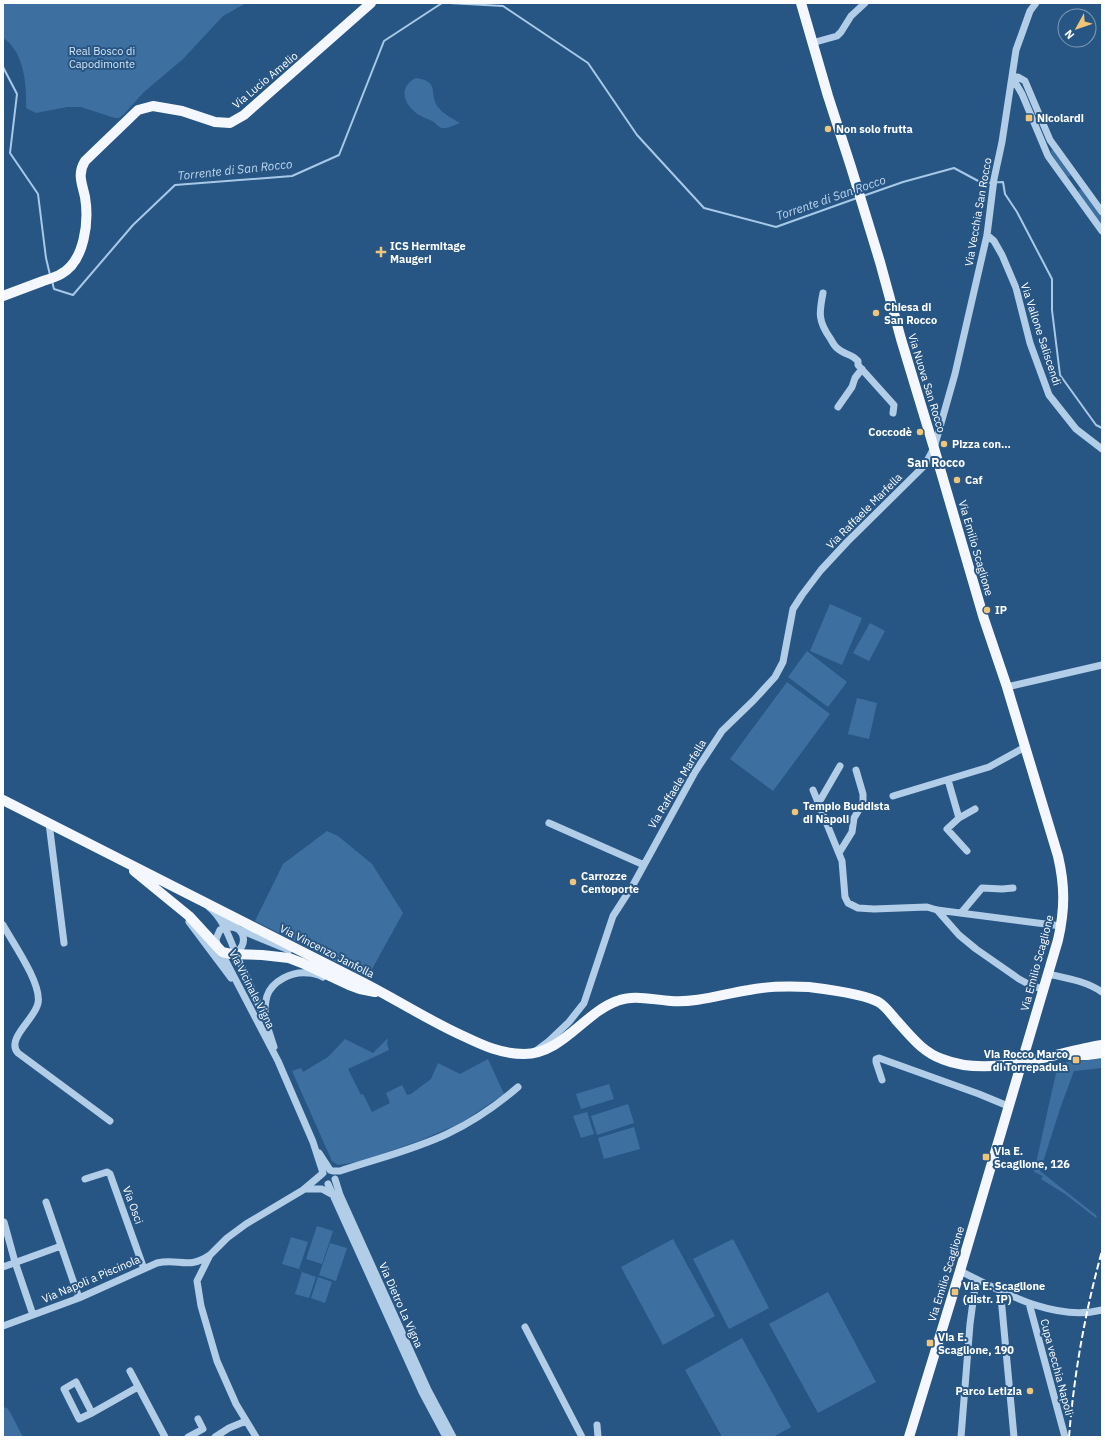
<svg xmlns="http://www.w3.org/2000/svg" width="1105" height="1440" viewBox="0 0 1105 1440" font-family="'IBM Plex Sans',sans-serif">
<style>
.green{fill:#3d70a0}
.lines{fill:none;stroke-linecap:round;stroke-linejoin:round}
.stream{stroke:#a7c9e7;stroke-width:2}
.minor{stroke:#b2cde7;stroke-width:7}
.major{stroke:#f4f8fe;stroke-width:10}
.rail{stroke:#fff;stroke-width:2;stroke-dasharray:7 3;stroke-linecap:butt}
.poi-dot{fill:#efc579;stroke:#285684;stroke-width:1.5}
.labels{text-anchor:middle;stroke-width:4;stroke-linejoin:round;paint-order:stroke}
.park-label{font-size:11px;fill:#d6e6f6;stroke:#285684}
.street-label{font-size:11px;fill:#fff;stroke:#285684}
.poi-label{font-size:11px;font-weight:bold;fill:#fff;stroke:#285684;text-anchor:start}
.water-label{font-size:12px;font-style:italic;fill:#bed7ef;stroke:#285684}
.neighbourhood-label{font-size:12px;font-weight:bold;fill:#fff;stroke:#285684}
</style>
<rect width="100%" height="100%" fill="#285684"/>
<!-- green -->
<path class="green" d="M3 3H246L223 16 183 59 144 92 123 115 119 118H115L81 107H67L36 113 26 108C27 85 24 51 3 38Z
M416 78C441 82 428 93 438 107 443 114 453 119 460 123 454 125 448 129 442 128 438 127 436 123 432 121 429 119 424 118 421 116 405 107 396 88 416 78Z
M1051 150H1054L1071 174 1070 177 1067 176 1051 154Z
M1082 189 1102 218V226L1078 192 1079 190Z
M830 604 862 618 842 665 810 651Z
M870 623 885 631 869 661 853 653Z
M807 651 847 682 828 707 788 677Z
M787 682 830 714 773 791 730 759Z
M857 698 877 703 869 739 848 734Z
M327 831 338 836 372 864 403 913 367 978 255 921 283 864Z
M388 1038 387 1044 389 1050 348 1069 361 1095 363 1094 372 1112 390 1103 386 1093 402 1085 407 1095 411 1094 431 1079 438 1063 460 1074 488 1059 504 1094 461 1123 421 1140 363 1161 338 1165 332 1161 292 1071 301 1068 303 1072 328 1057 345 1039 373 1053Z
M1102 1058V1068L1074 1071 1061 1106 1040 1171 1097 1216 1096 1218 1065 1194 1041 1179 1043 1176 1034 1172 1058 1064C1073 1060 1087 1061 1102 1058Z
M609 1084 614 1099 581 1109 576 1094Z
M628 1104 634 1123 597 1135 591 1116Z
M587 1112 594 1134 581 1138 573 1116Z
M634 1127 640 1149 604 1159 598 1138Z
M317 1226 333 1231 322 1264 306 1259Z
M291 1237 308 1242 299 1269 282 1264Z
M673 1239 715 1316 663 1345 621 1267Z
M733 1239 769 1308 729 1329 693 1259Z
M330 1243 347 1248 336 1281 319 1275Z
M302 1272 316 1277 309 1298 295 1294Z
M318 1277 332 1282 325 1303 311 1298Z
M828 1292 876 1382 818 1413 769 1324Z
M742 1338 791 1427 773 1437H722L685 1370Z
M3 1407 7 1408 10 1412 23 1437H3Z"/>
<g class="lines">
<!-- stream -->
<path class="stream" d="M449 3 503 6 588 63 637 135 704 208 776 227 857 198
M3 67 17 94 10 153 38 194 46 258 50 275
M863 196 903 182 954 168 982 183 1003 182 1005 194 1017 212 1052 279V310L1060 375 1096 425 1102 428
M52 281 54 289 73 295 133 225 175 185 292 176 339 155 384 41 442 3"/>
<!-- minor -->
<path class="minor" d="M812 43 837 36 841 32 851 16 865 3
M1012 77 1022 94 1048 156 1102 231
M1012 77H1018L1025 81 1050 140 1102 212
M987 235 994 241 1002 255 1016 288 1030 343 1049 395 1076 429 1102 449
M823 293C819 313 818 321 830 338 832 341 834 346 837 348 844 355 851 353 858 361V365L894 405 893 413
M838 407 852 387 855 378 862 369
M1007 687 1102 665
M948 780 959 818 947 829 967 851
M813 790 842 861 845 897 848 903 858 908 874 909 927 907 937 910 1061 926
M893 796 989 767 1025 747
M818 804 840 766
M959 818 975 809
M49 823 64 943
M549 823 644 865
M839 853 852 832 854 818 863 803V794L856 770
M209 907C225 920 231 943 239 961 252 989 265 1017 274 1047
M937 910 959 935 976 949 1019 979 1032 986 1043 989
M961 913 982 888 1002 889 1013 888
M219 914C234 925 255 935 236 954
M189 922 231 978
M3 925C13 943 42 984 38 1003 36 1018 5 1039 18 1053L110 1121
M289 950 233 927 224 928 220 930 216 939 217 944 278 1061 313 1142 323 1173
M1048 974C1066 978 1086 981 1102 992
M265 1015C265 1009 265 1003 267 996 272 981 292 971 308 973 313 973 319 975 323 977
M537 1050 549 1041 569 1022 584 1003 613 916 633 885 695 772 722 731 754 700 775 677 783 662 793 609 802 595 821 570 847 542 925 465 934 448 955 374 987 235 994 179 1002 142 1016 50 1030 11 1036 3
M882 1080 876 1062V1059L879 1058 979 1094 1008 1106
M319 1153 330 1170
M333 1171H340C376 1159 413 1150 447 1134 472 1122 497 1105 518 1087
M85 1179 107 1172 110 1174 144 1269
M335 1179 340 1195 428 1390 453 1437
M328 1184 422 1392 446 1437
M307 1189H322L333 1195
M46 1202 79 1298
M4 1222 15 1262 33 1315
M3 1267 61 1246
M960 1271C1003 1292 1053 1322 1102 1310
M1002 1291 1001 1297 1014 1437
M1029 1303 1065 1437
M3 1326 79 1298 157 1263C179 1258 188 1270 210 1255
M525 1327 582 1437
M130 1371 165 1437
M92 1413 79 1419 64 1389 76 1382 92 1413 138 1387
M597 1425 598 1437
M188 1437 203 1429 198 1419
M215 1437 229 1428 246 1421
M256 1437 236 1404 217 1361 201 1306 197 1281 210 1255 227 1238 246 1224 303 1190 322 1174
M961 1437 970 1324 976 1279"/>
<!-- major -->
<path class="major" d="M801 3 828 96 851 167 880 262 901 339 934 448 984 619 1007 687 1058 856C1065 886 1065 909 1058 940L960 1271 909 1437
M3 296C16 291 30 286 43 281 49 279 56 277 61 274 85 261 89 221 85 197 82 183 77 174 85 161L138 110 153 106 182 111 215 122 230 123 244 115 371 3
M3 800C122 860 241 920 360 981 394 998 426 1019 461 1035 482 1045 500 1054 524 1054 562 1054 584 1013 617 1001 634 994 653 1000 671 1001 697 1003 723 994 749 990 768 986 789 986 809 987 825 989 867 994 880 1003 886 1007 891 1014 896 1020 910 1035 922 1052 942 1059 992 1079 1052 1053 1102 1045
M134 871 189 916 222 952 231 954 262 955 289 958 302 963 349 985 360 989 375 992
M1070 1055H1087L1102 1053"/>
<!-- rail -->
<path class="rail" d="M1069 1437C1074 1374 1085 1312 1102 1251"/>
</g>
<!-- markers -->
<g class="poi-dot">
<rect x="1025" y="114" width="8" height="8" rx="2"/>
<circle cx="828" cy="129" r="4"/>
<path d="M379 246h4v4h4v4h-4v4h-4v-4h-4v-4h4z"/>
<circle cx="876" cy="313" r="4"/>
<circle cx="920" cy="432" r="4"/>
<circle cx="944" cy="444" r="4"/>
<circle cx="957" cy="480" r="4"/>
<circle cx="987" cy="610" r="4"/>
<circle cx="795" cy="812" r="4"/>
<circle cx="573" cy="882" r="4"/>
<rect x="1072" y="1056" width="8" height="8" rx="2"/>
<rect x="982" y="1153" width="8" height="8" rx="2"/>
<rect x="951" y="1288" width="8" height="8" rx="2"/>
<rect x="926" y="1339" width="8" height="8" rx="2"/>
<circle cx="1030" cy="1391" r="4"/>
</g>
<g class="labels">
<!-- park labels -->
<g class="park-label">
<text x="102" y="55">Real Bosco di<tspan x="102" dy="13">Capodimonte</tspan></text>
</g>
<!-- street labels -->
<g class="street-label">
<text transform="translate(265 80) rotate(-40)" y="4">Via Lucio Amelio</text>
<text transform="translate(978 212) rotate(-80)" y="4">Via Vecchia San Rocco</text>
<text transform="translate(1041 334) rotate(72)" y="4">Via Vallone Saliscendi</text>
<text transform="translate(927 383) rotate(73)" y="4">Via Nuova San Rocco</text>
<text transform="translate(864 511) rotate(-45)" y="4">Via Raffaele Marfella</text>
<text transform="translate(976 548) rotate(74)" y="4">Via Emilio Scaglione</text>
<text transform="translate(677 784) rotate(-59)" y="4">Via Raffaele Marfella</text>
<text transform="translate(327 951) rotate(27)" y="4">Via Vincenzo Janfolla</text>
<text transform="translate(1037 963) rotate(-75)" y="4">Via Emilio Scaglione</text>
<text transform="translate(252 989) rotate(63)" y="4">Via Vicinale Vigna</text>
<text transform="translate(133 1205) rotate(70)" y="4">Via Osci</text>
<text transform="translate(946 1274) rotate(-73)" y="4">Via Emilio Scaglione</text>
<text transform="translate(91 1279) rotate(-23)" y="4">Via Napoli a Piscinola</text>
<text transform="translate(401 1305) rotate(66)" y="4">Via Dietro La Vigna</text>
<text transform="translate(1057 1367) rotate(75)" y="4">Cupa vecchia Napoli</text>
</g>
<!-- poi labels -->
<g class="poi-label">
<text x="1037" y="122">Nicolardi</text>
<text x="836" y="133">Non solo frutta</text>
<text x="390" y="250">ICS Hermitage<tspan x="390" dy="13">Maugeri</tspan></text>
<text x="884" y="311">Chiesa di<tspan x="884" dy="13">San Rocco</tspan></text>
<text x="912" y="436" text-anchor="end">Coccodè</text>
<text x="952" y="448">Pizza con…</text>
<text x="965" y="484">Caf</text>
<text x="995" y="614">IP</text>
<text x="803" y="810">Tempio Buddista<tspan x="803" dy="13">di Napoli</tspan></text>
<text x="581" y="880">Carrozze<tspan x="581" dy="13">Centoporte</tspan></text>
<text x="1068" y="1058" text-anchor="end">Via Rocco Marco<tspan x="1068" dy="13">di Torrepadula</tspan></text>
<text x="994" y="1155">Via E.<tspan x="994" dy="13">Scaglione, 126</tspan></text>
<text x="963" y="1290">Via E. Scaglione<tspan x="963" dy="13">(distr. IP)</tspan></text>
<text x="938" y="1341">Via E.<tspan x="938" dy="13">Scaglione, 190</tspan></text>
<text x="1022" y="1395" text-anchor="end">Parco Letizia</text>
</g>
<!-- water labels -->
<g class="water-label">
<text transform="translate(235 170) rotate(-6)" y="4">Torrente di San Rocco</text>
<text transform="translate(831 198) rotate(-19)" y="4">Torrente di San Rocco</text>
</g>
<!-- neighbourhood labels -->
<g class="neighbourhood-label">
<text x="936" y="467">San Rocco</text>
</g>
</g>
<!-- border -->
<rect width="1105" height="1440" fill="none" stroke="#ffffff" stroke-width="8"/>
<!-- north arrow -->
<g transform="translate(1077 28) rotate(230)"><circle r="19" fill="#285684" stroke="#7e9ab5"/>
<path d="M0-3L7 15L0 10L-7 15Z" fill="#efc579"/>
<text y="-6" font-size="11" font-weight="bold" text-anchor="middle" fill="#ffffff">N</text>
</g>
</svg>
